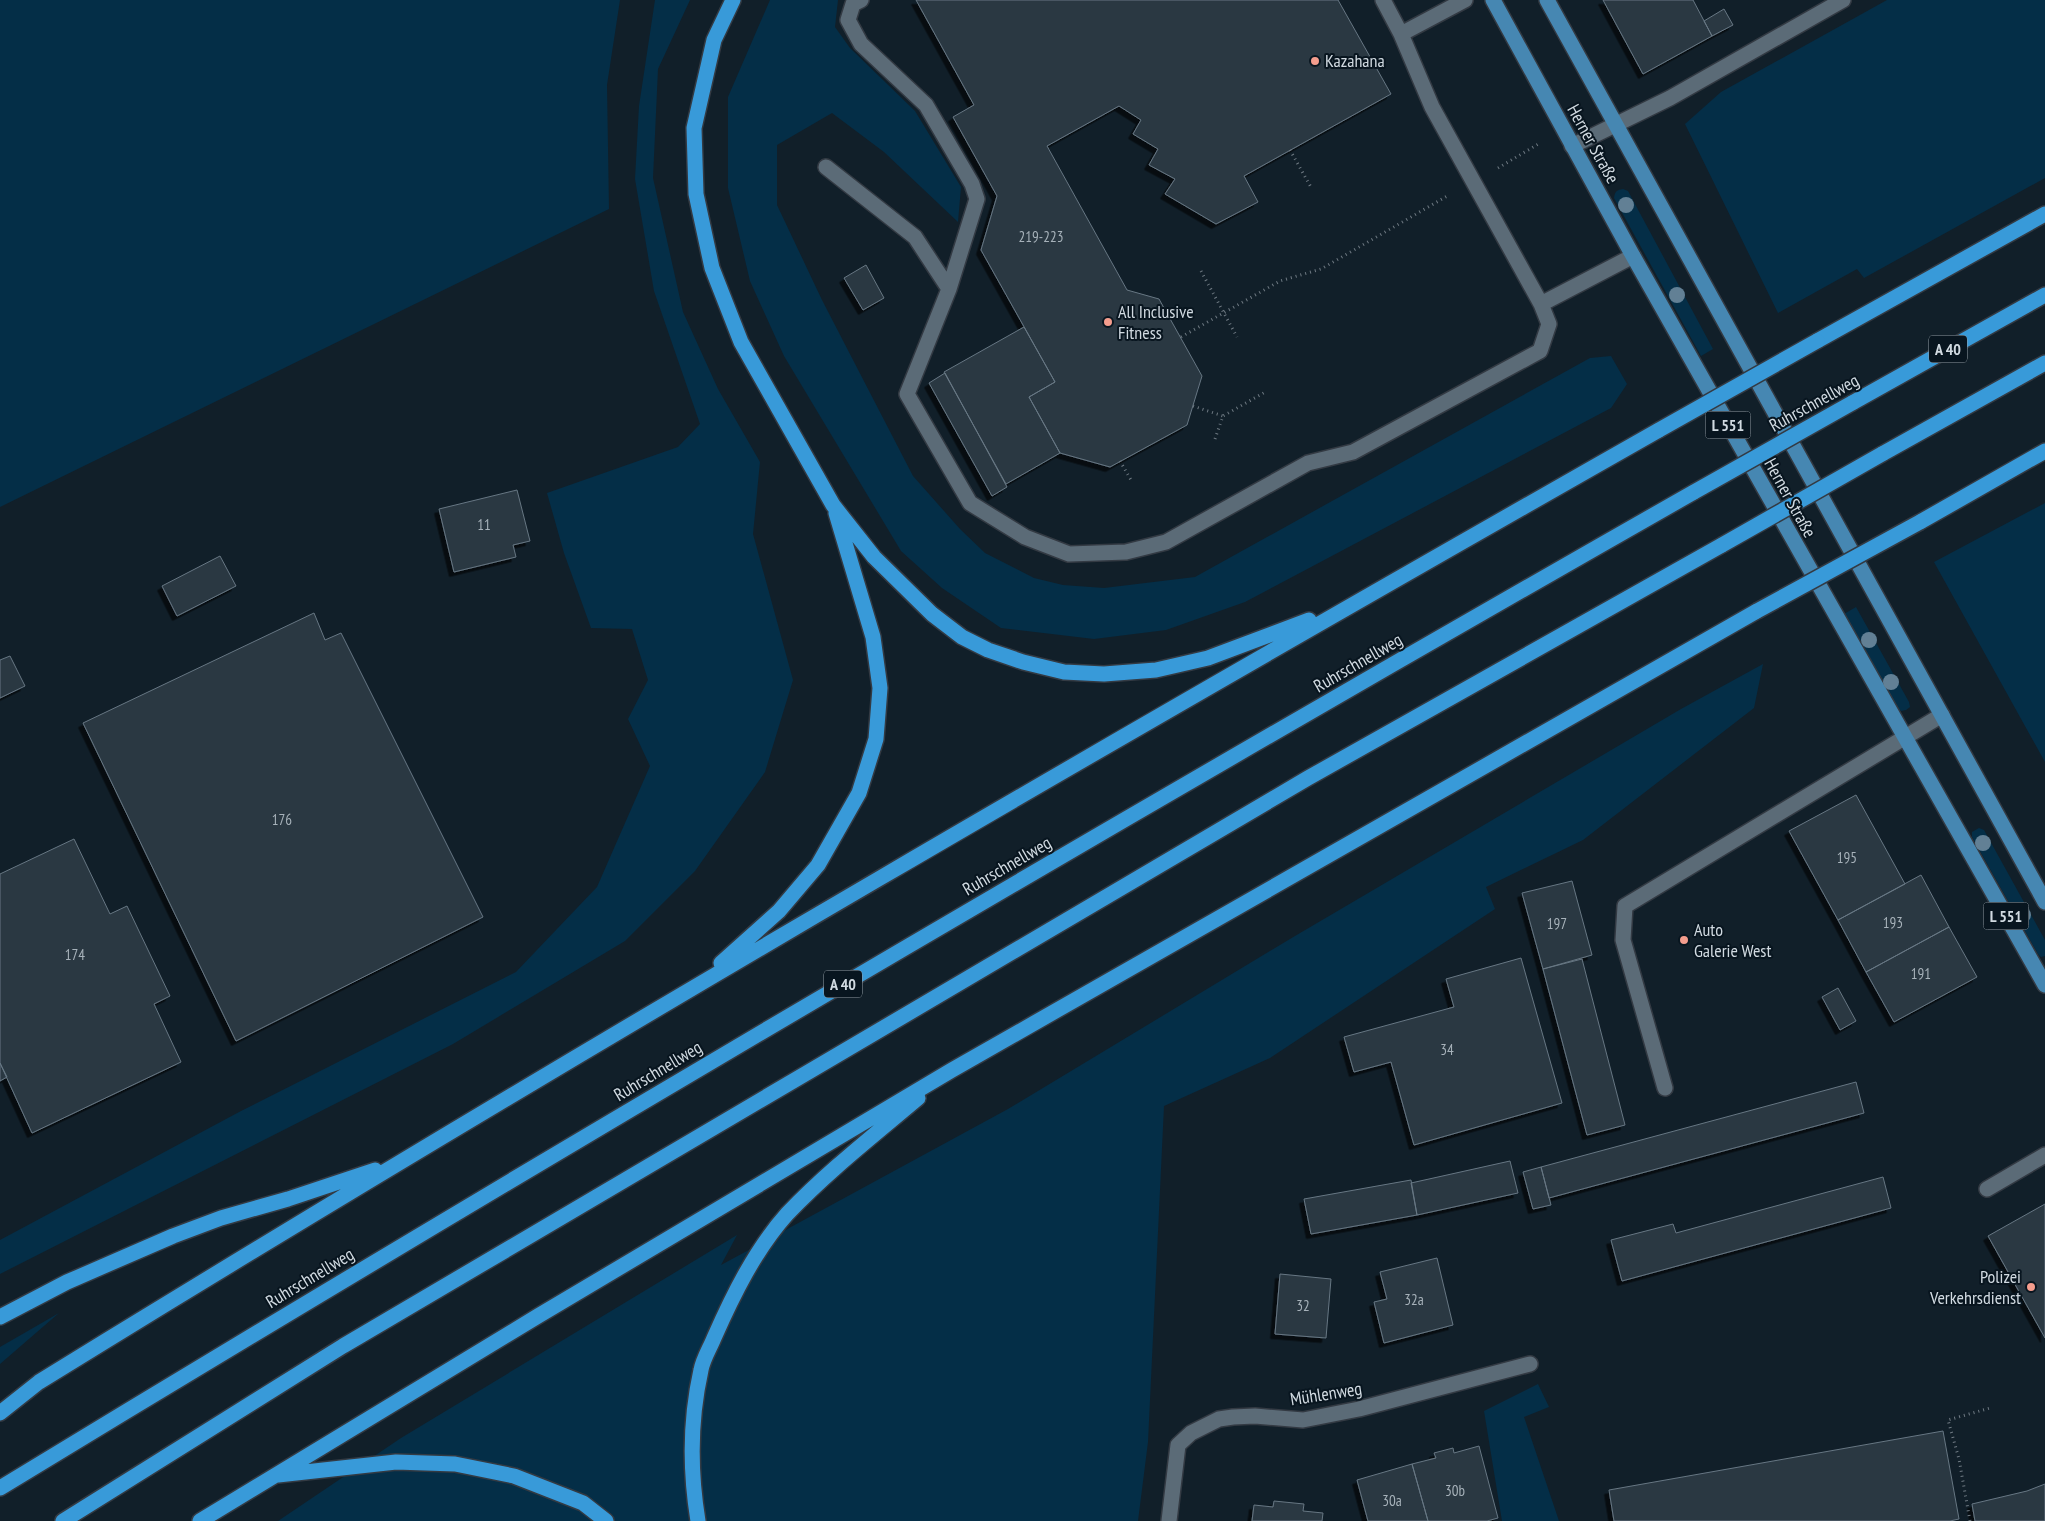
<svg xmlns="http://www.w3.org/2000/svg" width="2045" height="1521" viewBox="0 0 2045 1521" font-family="'PT Sans Narrow',sans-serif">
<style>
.green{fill:#042e47}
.building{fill:#2a3843;stroke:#677783;filter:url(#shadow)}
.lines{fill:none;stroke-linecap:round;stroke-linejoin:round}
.lane-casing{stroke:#333a43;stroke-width:18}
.street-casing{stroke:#333a43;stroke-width:18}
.primary-casing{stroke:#333a43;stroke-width:18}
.highway-casing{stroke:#333a43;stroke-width:18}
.path{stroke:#6f7a83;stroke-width:3;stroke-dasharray:1 4;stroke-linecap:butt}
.lane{stroke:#5b6b77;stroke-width:15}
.street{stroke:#5b6b77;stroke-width:15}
.primary{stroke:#4687b2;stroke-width:15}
.highway{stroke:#389ad9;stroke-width:15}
.highway-bridge-casing{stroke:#333a43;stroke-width:18;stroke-linecap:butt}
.highway-bridge{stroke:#389ad9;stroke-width:15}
.tree{fill:#628095}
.poi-dot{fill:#f49d8d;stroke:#08151f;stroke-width:2}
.labels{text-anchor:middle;stroke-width:4;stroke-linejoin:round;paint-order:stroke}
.number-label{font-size:15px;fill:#a7b2ba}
.shield{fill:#08151f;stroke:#959fa7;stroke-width:1}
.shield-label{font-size:16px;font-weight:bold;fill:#d1dae1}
.poi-label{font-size:18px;fill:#d1dae1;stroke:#08151f;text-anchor:start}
.street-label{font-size:18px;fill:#d1dae1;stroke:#08151f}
</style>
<defs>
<filter id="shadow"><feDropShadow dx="-4.5" dy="4.5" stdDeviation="0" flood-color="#0009"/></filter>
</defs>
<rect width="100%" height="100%" fill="#111f29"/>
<!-- green -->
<path class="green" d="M0 0H620L607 85 609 209 0 507Z
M655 0H690L658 69 653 178 683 312 718 389 760 462 753 534 793 680 765 772 695 871 625 941 453 1044 0 1274V1240L241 1111 516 972 597 887 650 766 628 719 648 680 632 629 591 628 564 553 547 493 678 447 700 424 654 291 635 179 639 106Z
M770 0H838L835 27 850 48 915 111 961 187 958 222 884 152 832 113 777 145V205L822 300 913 476 960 529 985 553 1034 578 1063 585 1104 588 1195 577 1590 358 1611 356 1627 384 1611 408 1245 602 1166 630 1094 639 1001 628 942 588 901 551 784 356 750 281 728 188V97Z
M1887 0H2045V178L1864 278 1857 269 1778 313 1685 124 1721 92Z
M1623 189 1628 191 1713 349 1701 356 1614 198C1615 191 1617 190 1623 189Z
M2045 503V762L1934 562Z
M1856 607 1909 702 1910 707 1906 710 1901 711 1897 707 1844 614Z
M1763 664 1754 708 1583 840 1486 887 1495 909 1270 1058 1164 1106 1148 1442 1138 1521H278L401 1438 737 1235 721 1265 1008 1109 1295 936 1681 709Z
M1979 828 1984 830 2045 940V956L2041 957 2038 954 1972 837V832Z
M59 1313 0 1364V1347Z
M1538 1384 1549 1407 1524 1417 1559 1521H1502L1484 1411Z"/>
<!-- building -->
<path class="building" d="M916 0H1338L1391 94 1244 176 1258 202 1216 224 1165 194 1175 179 1149 165 1158 149 1133 134 1141 120 1119 106 1047 146 1127 290 1159 299 1202 376 1187 425 1110 467 1060 453 1029 397 1055 382 981 250 997 196 953 117 974 105Z
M1603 0H1693L1712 36 1643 74Z
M1724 9 1733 25 1712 36 1704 21Z
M866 265 884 298 863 310 844 278Z
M1024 327 1055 382 1029 397 1060 453 1006 484 944 372Z
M945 373 1007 487 992 496 929 383Z
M517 490 530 541 513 545 516 557 454 572 439 509Z
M220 556 236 586 177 616 162 586Z
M314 613 325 640 341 633 483 917 236 1041 83 723Z
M10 656 25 686 0 698V660Z
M1856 795 1905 884 1838 920 1789 831Z
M74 839 110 914 127 906 170 996 154 1004 181 1062 32 1133 0 1063V874Z
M1921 875 1949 927 1866 972 1838 920Z
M1572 881 1592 955 1543 969 1522 893Z
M1949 927 1977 977 1894 1022 1866 972Z
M1521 958 1562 1103 1414 1145 1391 1062 1354 1072 1344 1037 1454 1007 1446 979Z
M1582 959 1625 1125 1587 1135 1543 969Z
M1838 988 1856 1021 1840 1030 1822 997Z
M0 1063 7 1077 0 1081Z
M1856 1082 1864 1113 1549 1198 1541 1167Z
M1510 1161 1518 1193 1417 1215 1411 1183Z
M1541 1167 1551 1205 1533 1209 1523 1172Z
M1883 1177 1891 1208 1622 1281 1611 1240 1673 1224 1676 1233Z
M1411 1180 1417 1215 1311 1234 1304 1199Z
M2045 1204V1338L1988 1236Z
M1437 1258 1453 1325 1384 1343 1374 1302 1387 1299 1380 1272Z
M1280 1274 1331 1279 1326 1338 1275 1334Z
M1943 1431 1959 1519 1950 1521H1614L1609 1490Z
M1479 1446 1498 1518 1487 1521H1428L1412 1464 1436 1458 1434 1453 1453 1448 1454 1453Z
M1412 1464 1428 1521H1368L1357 1480Z
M2045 1484V1521H1975L1972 1504 2027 1491Z
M1274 1501 1304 1504 1303 1511 1323 1513 1322 1521H1252L1254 1505 1273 1507Z"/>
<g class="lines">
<defs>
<path id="lane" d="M861 0 853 4 848 20 861 44 926 105 972 184 977 199 949 289
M1383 0 1401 34 1432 107 1541 304
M1401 34 1465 0
M1572 146 1670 98 1843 0
M826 167 915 237 949 289 907 394 970 503 1025 537 1069 554 1126 552 1166 542 1308 463 1353 452 1540 351 1549 324 1541 304 1633 256
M1665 1088 1623 940 1625 906 1942 715
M1987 1189 2045 1155"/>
<path id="street" d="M1169 1521 1178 1445 1191 1433 1219 1419 1233 1417 1255 1416 1303 1420 1359 1409 1530 1364"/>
<path id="primary" d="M1493 0 1633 256 2045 985
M1547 0 2045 902"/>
<path id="highway" d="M733 0 714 40 694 128 696 194 712 268 741 342 833 505 874 557 932 614 962 637 988 650 1023 662 1064 672 1104 674 1156 670 1208 658 1309 620
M1817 341 2045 214
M1852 403 2045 295
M1882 454 2045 363
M1920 522 2045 451
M721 963 779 911 818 865 859 793 876 739 880 688 873 637 836 513
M0 1317 67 1282 173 1236 221 1218 288 1199 375 1170
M0 1413 39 1382 104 1342C616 1028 1136 727 1659 430
M278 1475 396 1462 455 1464 514 1476 583 1503 606 1521
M0 1488C560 1148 1125 816 1694 492
M63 1521 343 1346 805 1074 1308 778 1722 545
M200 1521 538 1316 952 1070 1757 611
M698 1521C690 1472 690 1419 701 1370 703 1359 710 1348 714 1338 733 1295 755 1250 787 1214 827 1172 873 1136 918 1098"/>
</defs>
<!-- lane casing -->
<use href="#lane" class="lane-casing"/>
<!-- street casing -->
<use href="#street" class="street-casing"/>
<!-- primary casing -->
<use href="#primary" class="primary-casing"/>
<!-- highway casing -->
<use href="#highway" class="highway-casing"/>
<!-- path -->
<path class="path" d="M1290 150 1312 189
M1498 168 1540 143
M1201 271 1237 337
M1181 337 1280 281 1321 269 1449 195
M1193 406 1223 416
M1215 439 1223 416 1267 391
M1120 461 1131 480
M1970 1521 1959 1459 1948 1420 1990 1408"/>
<!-- lane -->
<use href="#lane" class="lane"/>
<!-- street -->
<use href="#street" class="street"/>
<!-- primary -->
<use href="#primary" class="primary"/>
<!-- highway -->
<use href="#highway" class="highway"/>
<defs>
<path id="highway-bridge" d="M1659 430 1817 341
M1694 492 1852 403
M1722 545 1882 454
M1757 611 1920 522"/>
</defs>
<!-- highway-bridge casing -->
<use href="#highway-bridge" class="highway-bridge-casing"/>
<!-- highway-bridge -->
<use href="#highway-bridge" class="highway-bridge"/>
</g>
<!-- trees -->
<g class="tree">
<circle cx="1626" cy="205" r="8"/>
<circle cx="1677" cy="295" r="8"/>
<circle cx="1869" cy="640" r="8"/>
<circle cx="1891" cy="682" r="8"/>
<circle cx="1983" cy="843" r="8"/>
<circle cx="2023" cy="915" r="8"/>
</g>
<!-- markers -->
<g class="poi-dot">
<circle cx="1315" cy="61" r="5"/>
<circle cx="1108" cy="322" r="5"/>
<circle cx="1684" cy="940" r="5"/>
<circle cx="2031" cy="1287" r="5"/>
</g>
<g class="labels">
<!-- number labels -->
<g class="number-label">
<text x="1041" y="242">219-223</text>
<text x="484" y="530">11</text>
<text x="282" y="825">176</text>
<text x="1847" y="863">195</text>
<text x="1893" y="928">193</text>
<text x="1557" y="929">197</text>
<text x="75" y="960">174</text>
<text x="1921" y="979">191</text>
<text x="1447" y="1055">34</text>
<text x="1414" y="1305">32a</text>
<text x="1303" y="1311">32</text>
<text x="1455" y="1496">30b</text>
<text x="1392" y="1506">30a</text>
</g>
<!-- shield labels -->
<g class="shield">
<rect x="1929" y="335.5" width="38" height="27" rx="4"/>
<rect x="1705.5" y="411.5" width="45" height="27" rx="4"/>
<rect x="1983.5" y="902.5" width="45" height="27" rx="4"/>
<rect x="824" y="970.5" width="38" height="27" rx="4"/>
</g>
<g class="shield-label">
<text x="1948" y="355">A 40</text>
<text x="1728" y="431">L 551</text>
<text x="2006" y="922">L 551</text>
<text x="843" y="990">A 40</text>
</g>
<!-- poi labels -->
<g class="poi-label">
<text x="1325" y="67">Kazahana</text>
<text x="1118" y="318">All Inclusive<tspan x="1118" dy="21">Fitness</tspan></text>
<text x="1694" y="936">Auto<tspan x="1694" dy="21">Galerie West</tspan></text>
<text x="2021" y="1283" text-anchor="end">Polizei<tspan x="2021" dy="21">Verkehrsdienst</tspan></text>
</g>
<!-- street labels -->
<g class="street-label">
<text transform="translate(1593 144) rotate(61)" y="6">Herner Straße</text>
<text transform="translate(1814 403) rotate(-29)" y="6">Ruhrschnellweg</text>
<text transform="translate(1790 498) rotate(61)" y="6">Herner Straße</text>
<text transform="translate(1358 663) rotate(-30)" y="6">Ruhrschnellweg</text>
<text transform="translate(1007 866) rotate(-30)" y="6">Ruhrschnellweg</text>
<text transform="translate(658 1071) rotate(-31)" y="6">Ruhrschnellweg</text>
<text transform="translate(310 1278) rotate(-31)" y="6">Ruhrschnellweg</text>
<text transform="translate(1326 1394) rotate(-9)" y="6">Mühlenweg</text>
</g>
</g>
</svg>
